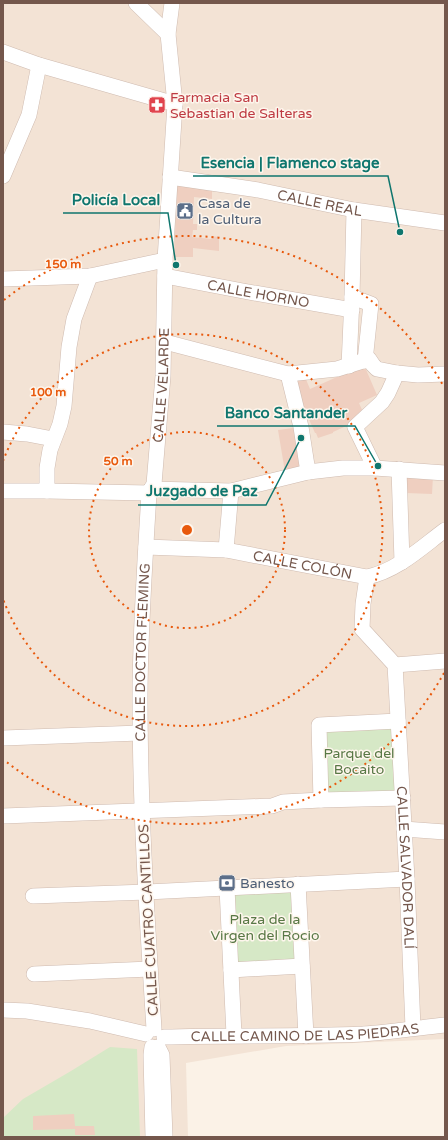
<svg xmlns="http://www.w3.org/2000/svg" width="448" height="1140" viewBox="0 0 448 1140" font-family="'Varela Round',sans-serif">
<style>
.residential{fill:#f3e3d5}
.green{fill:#d6e8c6}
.building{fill:#efcfc0}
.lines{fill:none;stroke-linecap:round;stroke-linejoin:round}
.street-casing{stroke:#cfbbb0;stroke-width:16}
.street{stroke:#fff;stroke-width:15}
.ring{fill:none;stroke:#e8590c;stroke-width:2;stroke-dasharray:2 4}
.labels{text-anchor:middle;stroke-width:3;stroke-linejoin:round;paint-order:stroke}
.health-label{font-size:14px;fill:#be3a42;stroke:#fef6ed;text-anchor:start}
.street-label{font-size:14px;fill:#74574c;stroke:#fef6ed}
.service-label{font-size:14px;fill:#4e5e75;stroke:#fef6ed;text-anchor:start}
.park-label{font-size:14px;fill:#587845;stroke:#fef6ed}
.centre{fill:#e8590c;stroke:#fef6ed;stroke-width:2}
.ring-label{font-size:12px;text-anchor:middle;font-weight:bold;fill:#e8590c;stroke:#fef6ed;stroke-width:3;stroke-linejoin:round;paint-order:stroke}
.leader{fill:none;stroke:#0f766e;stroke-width:1.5}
.callout-dot{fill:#0f766e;stroke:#fef6ed;stroke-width:1.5}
.callout-label{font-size:15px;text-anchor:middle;font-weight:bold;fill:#0f766e;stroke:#fef6ed;stroke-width:3;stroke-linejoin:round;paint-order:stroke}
</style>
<rect width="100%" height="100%" fill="#fbf2e7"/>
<!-- residential -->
<path class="residential" d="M3 3H445V1039L286 1046 186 1063 188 1137H3Z"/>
<!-- green -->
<path class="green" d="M398 721 403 798 321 800 319 725Z
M298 884 302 966 231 970 227 888Z
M110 1047 137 1049 140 1137H3V1118L23 1099 71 1071Z"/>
<!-- building -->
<path class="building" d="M177 184 212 189V199L194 197 193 224H197V230H193L192 237 211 239V236L219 237V251L193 248V257H174Z
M364 365 377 395 359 403 363 412 353 423 333 432V433L318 438 316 433H315L293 383 305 377 310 389Z
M301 427 308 472 286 478 278 430Z
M407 474 433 476 432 494 406 493Z
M74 1114 75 1126H94L95 1135H75V1129L33 1130V1116Z"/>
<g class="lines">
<defs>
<g id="street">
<path d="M136 3 168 34"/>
<path d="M3 52 39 65 175 104"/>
<path d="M3 176 29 115 39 65"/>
<path id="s1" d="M170 177 258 190 354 210 445 223"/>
<path id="s2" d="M165 276 243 291 352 310"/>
<path d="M3 279 90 276 165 260"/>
<path d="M352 297 354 210"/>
<path d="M165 342 288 374 337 369 369 359 373 365 377 369 397 373 418 375 445 374"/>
<path d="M349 366 352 297 371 304 365 361"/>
<path d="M288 374 301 427 308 472"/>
<path d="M3 432 27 434 53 439"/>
<path d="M375 468 355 427 382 402 388 393 397 373"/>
<path d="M399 469 402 562"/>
<path d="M151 489 231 491 308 472 343 468H375L445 473"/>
<path d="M3 491H47L149 493"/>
<path d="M47 491V468L50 450 60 424 64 406 69 347 74 319 90 276"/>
<path id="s3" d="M146 547 226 550 367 577C397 571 422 547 445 530"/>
<path d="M226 550 231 491"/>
<path id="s4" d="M367 577 363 604 362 629 395 665 407 879 413 1028"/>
<path d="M395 665 445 661"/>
<path d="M3 738 140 733"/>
<path d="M321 800 319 725 398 721"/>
<path d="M3 816 272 806 283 802 321 800 403 798"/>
<path d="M404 829 445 832"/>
<path d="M298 884 306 1036"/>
<path d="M227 888 234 1035"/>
<path d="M33 896 147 892 407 879"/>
<path d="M231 970 302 966"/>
<path d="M34 974 150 969"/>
<path d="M3 1010 27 1011 90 1021 146 1034"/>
<path id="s5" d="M154 1029C147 919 140 809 140 699 140 630 145 562 149 493L154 484 163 376 165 260 175 104 168 34 172 3"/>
<path id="s6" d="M164 1037C230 1035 297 1037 363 1034 390 1032 418 1028 445 1025"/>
<path d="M152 1047 151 1055 153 1137"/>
<path d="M158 1047 162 1055 165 1137"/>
</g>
</defs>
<!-- street casing -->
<use href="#street" class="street-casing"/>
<!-- street -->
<use href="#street" class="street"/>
</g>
<!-- distance rings -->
<g class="ring">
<circle cx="187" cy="530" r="98"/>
<path d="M3 461A196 196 0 1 1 3 599"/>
<path d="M444 673A294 294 0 0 1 4 760M4 300A294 294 0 0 1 444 387"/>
</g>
<!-- icons -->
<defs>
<symbol id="pharmacy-square" viewBox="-11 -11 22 22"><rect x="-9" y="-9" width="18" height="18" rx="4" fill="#e0444e" stroke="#fef6ed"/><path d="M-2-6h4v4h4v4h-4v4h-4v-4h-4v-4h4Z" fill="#fff"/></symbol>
<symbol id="civic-square" viewBox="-11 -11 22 22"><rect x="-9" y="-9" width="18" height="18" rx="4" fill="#5c6f8a" stroke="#fef6ed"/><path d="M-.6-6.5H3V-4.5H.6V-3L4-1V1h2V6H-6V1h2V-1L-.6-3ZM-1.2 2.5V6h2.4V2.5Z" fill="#fff"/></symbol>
<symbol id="bank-square" viewBox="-11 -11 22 22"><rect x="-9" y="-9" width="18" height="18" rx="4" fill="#5c6f8a" stroke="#fef6ed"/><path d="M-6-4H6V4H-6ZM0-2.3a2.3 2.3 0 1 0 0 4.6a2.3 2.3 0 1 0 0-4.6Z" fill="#fff"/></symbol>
</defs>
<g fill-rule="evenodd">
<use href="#pharmacy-square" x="147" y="95" width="20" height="20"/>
<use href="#civic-square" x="175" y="201" width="20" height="20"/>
<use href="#bank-square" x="217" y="873" width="20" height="20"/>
</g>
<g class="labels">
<!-- health labels -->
<g class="health-label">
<text x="170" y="102">Farmacia San<tspan x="170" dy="16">Sebastian de Salteras</tspan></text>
</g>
<!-- street labels -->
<g class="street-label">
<text dy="5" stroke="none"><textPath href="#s1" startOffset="152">CALLE REAL</textPath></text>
<text dy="5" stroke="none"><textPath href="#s2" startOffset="95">CALLE HORNO</textPath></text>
<text dy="5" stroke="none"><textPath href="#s5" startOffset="646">CALLE VELARDE</textPath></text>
<text dy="5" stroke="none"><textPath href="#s3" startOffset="158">CALLE COLÓN</textPath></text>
<text dy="5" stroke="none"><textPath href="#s5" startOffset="377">CALLE DOCTOR FLEMING</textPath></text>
<text dy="5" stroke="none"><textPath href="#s4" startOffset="304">CALLE SALVADOR DALÍ</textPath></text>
<text transform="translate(148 920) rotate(-93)" y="5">CALLE CUATRO CANTILLOS</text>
<text dy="5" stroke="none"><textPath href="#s6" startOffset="141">CALLE CAMINO DE LAS PIEDRAS</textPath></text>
</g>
<!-- service labels -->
<g class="service-label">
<text x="198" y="208">Casa de<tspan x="198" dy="16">la Cultura</tspan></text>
<text x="240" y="888">Banesto</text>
</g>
<!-- park labels -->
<g class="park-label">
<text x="359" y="758">Parque del<tspan x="359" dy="16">Bocaito</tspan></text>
<text x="265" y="924">Plaza de la<tspan x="265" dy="16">Virgen del Rocio</tspan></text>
</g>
</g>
<circle cx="187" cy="530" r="6" class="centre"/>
<g class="ring-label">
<text x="63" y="268">150 m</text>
<text x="48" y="396">100 m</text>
<text x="118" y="465">50 m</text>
</g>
<!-- callouts -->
<path class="leader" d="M400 232L388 176H193M176 265L168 213H63M378 466L355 426H217M301 438L266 505H138"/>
<g class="callout-dot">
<circle cx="400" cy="232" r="4"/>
<circle cx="176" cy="265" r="4"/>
<circle cx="378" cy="466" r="4"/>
<circle cx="301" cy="438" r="4"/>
</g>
<g class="callout-label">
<text x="290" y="168">Esencia | Flamenco stage</text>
<text x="116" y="205">Policía Local</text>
<text x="286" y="418">Banco Santander</text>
<text x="202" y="496">Juzgado de Paz</text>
</g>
<!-- border -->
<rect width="448" height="1140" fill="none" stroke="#74574c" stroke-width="8"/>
</svg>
